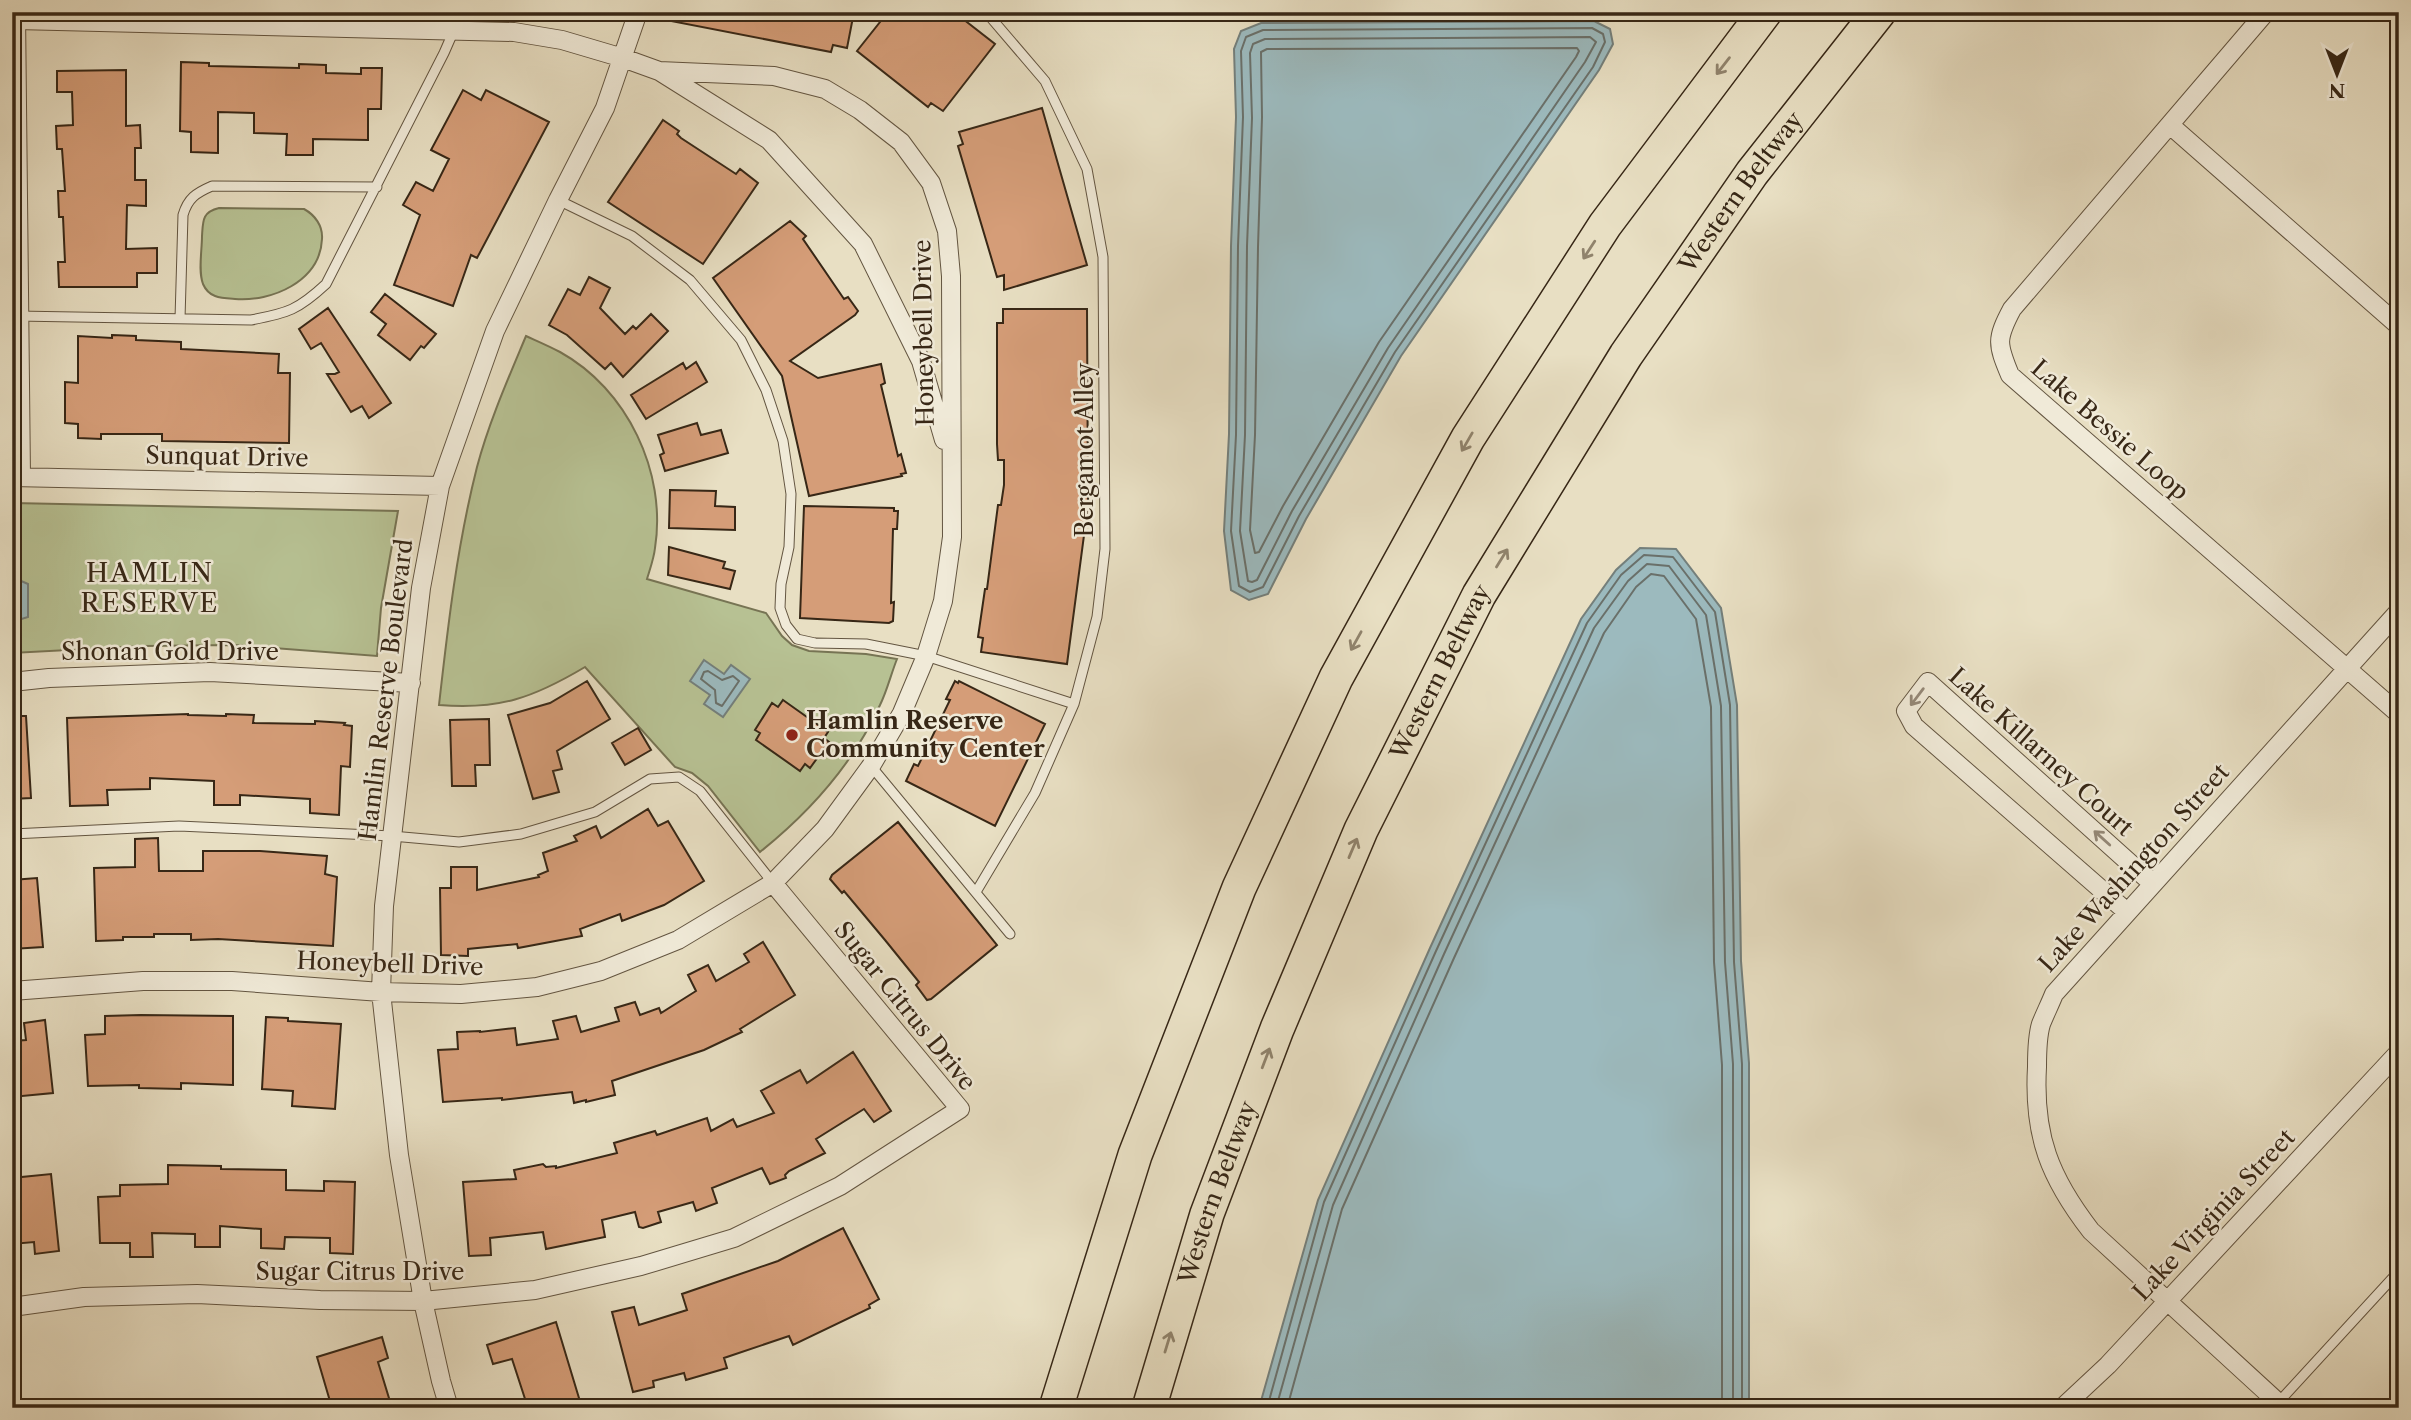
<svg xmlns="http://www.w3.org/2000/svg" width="2411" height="1420" viewBox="0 0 2411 1420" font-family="'Libre Caslon Text',serif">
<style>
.green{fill:#b7c193;stroke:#777454;stroke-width:2}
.water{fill:#9cbabe;stroke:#747f7b;stroke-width:2}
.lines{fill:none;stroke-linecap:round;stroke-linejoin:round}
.shore{stroke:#6a706a;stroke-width:2}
.building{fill:#d59d78;stroke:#372716;stroke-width:2}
.lane-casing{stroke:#635541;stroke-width:11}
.street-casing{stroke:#635541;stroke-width:20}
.highway-casing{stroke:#372716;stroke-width:36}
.lane{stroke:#f0ead8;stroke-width:9}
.street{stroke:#f0ead8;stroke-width:18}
.highway{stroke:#e8dfc3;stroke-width:33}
.oneway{stroke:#90836c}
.oneway2{stroke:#948877}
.poi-dot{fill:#8f2418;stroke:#f0ead8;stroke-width:2.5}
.labels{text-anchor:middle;stroke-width:5;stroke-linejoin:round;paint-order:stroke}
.street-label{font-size:24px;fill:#372716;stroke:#f0ead8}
.poi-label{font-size:24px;font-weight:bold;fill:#372716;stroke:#f0ead8;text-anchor:start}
.neighbourhood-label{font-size:26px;letter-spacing:2px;fill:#372716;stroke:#f0ead8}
</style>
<rect width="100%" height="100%" fill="#e8dfc3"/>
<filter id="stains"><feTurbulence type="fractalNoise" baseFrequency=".00286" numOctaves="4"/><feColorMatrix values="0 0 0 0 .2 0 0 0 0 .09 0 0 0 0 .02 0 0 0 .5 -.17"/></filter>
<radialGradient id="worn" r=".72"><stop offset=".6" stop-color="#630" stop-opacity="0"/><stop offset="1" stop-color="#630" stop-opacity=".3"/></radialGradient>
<!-- green -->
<path class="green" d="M219 208 304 209C315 215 323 226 322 239 320 282 271 302 235 299 221 298 209 298 203 284 198 271 202 251 202 236 203 221 202 212 219 208Z
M526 336C537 341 549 346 560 352 627 389 667 472 655 548 654 558 650 569 647 579L766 613 782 636 792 645 809 651 866 654 897 659C891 674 887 691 880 705 853 764 810 812 760 852L708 786 692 773 675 767 585 667C533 698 499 710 439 705 448 625 457 546 477 467 489 422 508 379 526 336Z
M12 503 398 511 381 608 377 656 234 645 144 646 12 653Z"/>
<!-- water -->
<path class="water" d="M1594 21 1610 29 1613 44 1599 70 1401 356 1306 519 1268 594 1249 600 1231 590 1224 531 1229 434 1231 246 1236 117 1234 49 1241 31 1261 23Z
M1640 548 1676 549 1721 608 1737 705 1741 961 1749 1063V1408H1259L1318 1200 1430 948 1581 619 1616 570Z
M12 577 28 584V617L12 622Z
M704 660 724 674 731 665 750 679 723 717 704 704 710 695 690 681Z"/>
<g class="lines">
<!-- shore -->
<path class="shore" d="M1592 28 1603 34 1605 42 1593 67 1395 352 1299 516 1263 587 1250 592 1239 586 1231 531 1236 435 1238 246 1243 117 1241 51 1246 37 1263 30Z
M1590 37 1596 42 1585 62 1388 348 1292 511 1257 580 1252 582 1248 581 1240 531 1245 435 1247 246 1252 118 1250 53 1253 44 1265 39Z
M1577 48 1579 51 1576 57 1379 342 1283 506 1259 552 1255 553 1250 530 1255 435 1258 247 1262 117 1261 52 1267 49Z
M708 671 722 680 733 676 739 681 722 706 716 703 715 690 701 679 704 672Z
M1267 1408 1324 1202 1436 951 1587 623 1621 575 1644 555 1673 557 1715 612 1730 705 1734 962 1742 1064V1408
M1276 1408 1333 1205 1444 954 1594 628 1628 581 1647 564 1669 566 1706 615 1721 706 1725 962 1733 1064V1408
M1287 1408 1342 1209 1454 958 1604 633 1636 587 1651 574 1664 576 1696 619 1711 707 1714 962 1722 1065V1408"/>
</g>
<!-- building -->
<path class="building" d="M672 12H854L847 48 833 45 831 52 671 21Z
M888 12H954L995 44 943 111 931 103 928 107 857 51Z
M181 62 209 63V66L299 68V64L326 65V73L361 74V68H382L381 109H368V140L313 139V155H286L287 134 254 133V113L218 112V153L191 152V132L180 131Z
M126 70V126L140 125 141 148H135V180H146V206L127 205 126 249 157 248V273H137V287H59L58 262H65L63 217H59L58 191H65L62 149H57L56 126 73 125 72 92H57V71Z
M463 90 481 100 486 90 549 122 477 258 471 255 453 306 394 285 420 215 403 205 416 182 433 191 449 159 431 150Z
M1042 108 1087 265 1004 290V275L997 277 958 146 963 144 959 132Z
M663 120 679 131 677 134 681 138 736 174 740 169 758 183 703 264 608 202Z
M790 221 806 236 803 239 844 299 848 297 858 311 855 315 790 361 818 378 881 364 885 383 881 385 898 456 901 454 906 473 901 474 902 476 809 496 782 376 713 278Z
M589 277 610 288 600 308 625 334 633 326 636 329 651 314 668 331 623 377 611 363 605 369 567 335 549 325 568 289 580 295Z
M385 294 436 334 424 348 421 346 410 360 378 335 386 324 371 312Z
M328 308 391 403 369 418 362 406 351 412 327 374H335L339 372 321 343 311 349 299 329Z
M1003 309H1087L1088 505 1067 664 981 652 983 638 978 637 985 589H987L998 505H1001L1004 485V460H998L997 444V323H1003Z
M112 335 136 336V340L181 342V349L279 354 278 373H290L289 443 162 441V434H101V439L78 438V424L65 423V382L78 383V336L112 338Z
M696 362 707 382 646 419 631 395 683 363 686 369Z
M697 423 701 435 721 430 728 453 665 471 660 455 664 453 658 435Z
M670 490 716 491 715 506 735 507V530L669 528Z
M804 506 894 508V511H898L897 529H893L891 603 894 602 893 621 889 623 800 618Z
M669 547 725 562 723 568 735 571 730 589 668 575Z
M587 681 610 719 557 751 562 769 553 771 559 792 533 799 508 715 550 703Z
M955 681 958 683 959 681 1045 724 995 826 906 781 914 764 918 766 950 700 946 699Z
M783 700 828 732 824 738 829 742 810 768 805 764 800 771 756 740 760 733 755 730 772 703 778 707Z
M188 714V715L226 716V714L254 715 253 723 315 724V721L345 723 344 725 352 726 350 767 341 766 339 815 310 813V799L240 795V805H214V781L150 778V789L107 790 108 805 70 806 67 718Z
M12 716H26L31 798 12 799Z
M489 719 490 765H475L476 786H452L450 720Z
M638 728 651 750 625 765 612 743Z
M648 809 658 826 668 821 704 881 664 905 622 921 620 914 580 929 582 936 518 948 517 944 468 949V956L441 955 440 888H451V867H477V890L539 877 538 875 548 871 543 853 577 841 574 836 596 826 601 838Z
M898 822 997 945 931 999 927 1000 916 985 919 982 885 940 844 891 842 893 830 879 832 875Z
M158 838 159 871H203V851H260L327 856 325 874 337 877 333 946 218 939 191 940V934H154V937H123V940L96 941 94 868 135 867V839Z
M37 878 43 947 12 949V880Z
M763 942 795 995 740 1029 742 1032 704 1050 612 1081 615 1095 586 1102V1100L574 1103 572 1092 502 1100V1098L443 1102 438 1050 458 1049 457 1032 480 1031V1032L515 1028 517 1045 558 1039 553 1021 576 1016 581 1032 619 1021 615 1008 635 1002 640 1015 659 1008 661 1013 696 991 688 975 708 965 716 981 749 962 744 954Z
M141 1015 233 1016V1085L181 1083V1089L139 1088V1085L88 1086 85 1035 105 1034V1016Z
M266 1017 288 1018V1021L341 1024 335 1109 292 1106 293 1091 262 1089Z
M45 1020 53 1093 12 1097V1041L26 1040 24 1023Z
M853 1052 891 1111 874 1122 864 1109 816 1139 825 1153 789 1171 785 1175 786 1178 770 1184 762 1168 712 1188 717 1203 696 1211 693 1202 658 1212 661 1222 643 1228 639 1227 635 1212 602 1220 605 1237 546 1249 543 1232 490 1238 491 1255 469 1256 463 1182 516 1179 514 1170 543 1164 546 1167 556 1166V1168L617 1153 614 1143 655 1131 657 1135 707 1118 711 1131 733 1119 737 1127 774 1113 761 1091 800 1070 807 1083Z
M168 1165 221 1166V1169L286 1170V1190L324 1191V1181L355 1182 353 1254 330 1253V1238L285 1237 284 1249 261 1248V1229L220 1226V1247H195V1234L152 1233 153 1257H130V1243H100L98 1197 120 1196V1185L168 1184Z
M51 1174 59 1251 35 1254 34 1242 12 1244V1178Z
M843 1228 879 1299 869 1305 870 1308 793 1345 789 1336 724 1358 727 1368 686 1380 684 1373 653 1381 654 1387 633 1392 612 1312 634 1307 639 1325 687 1310 682 1294 778 1261Z
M556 1322 582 1408H528L512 1359 493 1364 487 1345Z
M382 1337 388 1358 378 1362 392 1408H332L317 1357Z"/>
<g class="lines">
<defs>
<path id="lane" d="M558 200 632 236 690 280 741 340 766 390 783 441 791 494 789 547 781 584 780 608 786 625 797 639 815 643 866 644 926 656 1074 704
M16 316 251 320C288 313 298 310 326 284L444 53 462 12
M180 319 183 215C188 198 196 193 212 186L377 187
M871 766 1010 934
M12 834 179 826 392 836 459 842 521 834 595 812 650 779 679 777 700 791 773 883
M976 892 1035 793 1074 704 1097 617 1105 549 1103 257 1087 169 1045 81 986 12
M2277 1404 2399 1271"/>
<path id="street" d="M16 12 21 477
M2266 12 2012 309C1996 339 1997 344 2010 375L2399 714
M16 20 514 32 562 40 623 58 659 71 769 140 863 244 921 361 944 440
M2170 125 2399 326
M12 477 440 486
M12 682 49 678 210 672 411 683
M2127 912 1914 726 1906 711 1928 682 2153 884
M12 991 143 981H232L381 992 461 994 537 987 601 971 678 940 773 883 825 829 871 766 902 713 926 656 943 601 952 537 951 276 947 231 931 183 901 142 860 110 825 89 774 76 659 71
M12 1307 84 1297 197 1294 320 1300 423 1301 535 1290 641 1266 734 1238 840 1186 960 1109 773 883
M449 1408 441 1381 423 1301 399 1155 381 992 384 906 421 588 440 486 495 331 558 200 605 108 638 12
M2062 1408 2108 1365 2399 1052
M2284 1408 2091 1231C2050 1178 2033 1136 2037 1067 2037 1054 2037 1037 2041 1024 2045 1014 2050 1004 2054 994L2399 611"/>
<g id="highway">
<path d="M1056 1408 1135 1155 1239 888 1336 678 1468 438 1605 225 1765 12"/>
<path id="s1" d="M1149 1408 1207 1214 1277 1029 1361 830 1479 595 1626 355 1752 173 1879 12"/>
</g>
</defs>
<!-- lane casing -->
<use href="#lane" class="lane-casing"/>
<!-- street casing -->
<use href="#street" class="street-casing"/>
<!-- highway casing -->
<use href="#highway" class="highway-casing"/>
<!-- lane -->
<use href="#lane" class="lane"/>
<!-- street -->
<use href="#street" class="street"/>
<!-- highway -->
<use href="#highway" class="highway"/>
</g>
<!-- one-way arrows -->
<defs><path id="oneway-shaft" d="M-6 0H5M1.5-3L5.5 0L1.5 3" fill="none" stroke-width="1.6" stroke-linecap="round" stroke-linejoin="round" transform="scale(1.75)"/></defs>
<g class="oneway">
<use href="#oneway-shaft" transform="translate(1723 66) rotate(128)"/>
<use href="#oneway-shaft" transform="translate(1589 250) rotate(123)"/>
<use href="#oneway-shaft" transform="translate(1467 442) rotate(120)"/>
<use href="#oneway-shaft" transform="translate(1502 558) rotate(-58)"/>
<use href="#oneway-shaft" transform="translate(1356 641) rotate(119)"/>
<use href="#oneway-shaft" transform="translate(1353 848) rotate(-67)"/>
<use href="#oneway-shaft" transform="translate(1266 1058) rotate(-69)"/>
<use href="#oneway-shaft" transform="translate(1168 1342) rotate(-73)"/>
</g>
<g class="oneway2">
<use href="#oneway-shaft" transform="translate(1917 697) rotate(127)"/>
<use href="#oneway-shaft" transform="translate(2102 838) rotate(-138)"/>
</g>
<!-- markers -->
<circle class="poi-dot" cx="792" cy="735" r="7"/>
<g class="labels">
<!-- street labels -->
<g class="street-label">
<text dy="8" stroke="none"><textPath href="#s1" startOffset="1360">Western Beltway</textPath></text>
<text transform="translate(924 333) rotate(-91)" y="8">Honeybell Drive</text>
<text transform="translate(2110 430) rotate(41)" y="8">Lake Bessie Loop</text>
<text transform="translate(1085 450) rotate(-90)" y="8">Bergamot Alley</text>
<text transform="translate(227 457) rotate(1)" y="8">Sunquat Drive</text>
<text x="170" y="660">Shonan Gold Drive</text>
<text dy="8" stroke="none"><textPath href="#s1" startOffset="793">Western Beltway</textPath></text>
<text transform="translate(386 690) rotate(-83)" y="8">Hamlin Reserve Boulevard</text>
<text transform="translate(2041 752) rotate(42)" y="8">Lake Killarney Court</text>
<text transform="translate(2134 868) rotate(-48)" y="8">Lake Washington Street</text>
<text transform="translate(390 964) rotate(2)" y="8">Honeybell Drive</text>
<text transform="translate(905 1006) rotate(51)" y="8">Sugar Citrus Drive</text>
<text dy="8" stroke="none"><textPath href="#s1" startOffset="226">Western Beltway</textPath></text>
<text transform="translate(2214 1215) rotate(-47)" y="8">Lake Virginia Street</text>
<text x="360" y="1280">Sugar Citrus Drive</text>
</g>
<!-- poi labels -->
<g class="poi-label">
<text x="806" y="729">Hamlin Reserve<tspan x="806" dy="28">Community Center</tspan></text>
</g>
<!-- neighbourhood labels -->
<g class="neighbourhood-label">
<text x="150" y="582">HAMLIN<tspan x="150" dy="30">RESERVE</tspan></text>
</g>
</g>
<!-- margin -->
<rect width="2411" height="1420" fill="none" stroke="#e8dfc3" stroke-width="42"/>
<rect x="14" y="14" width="2383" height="1392" fill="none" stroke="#372716" stroke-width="3.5"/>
<rect x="21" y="21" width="2369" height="1378" fill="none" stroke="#372716" stroke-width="2"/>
<!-- north arrow -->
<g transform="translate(2337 74) rotate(180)" stroke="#f0ead8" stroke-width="5" paint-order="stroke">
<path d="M0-5L12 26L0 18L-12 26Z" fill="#372716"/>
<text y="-10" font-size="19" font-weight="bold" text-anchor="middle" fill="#372716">N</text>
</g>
<rect width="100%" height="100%" filter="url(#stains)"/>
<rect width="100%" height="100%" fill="url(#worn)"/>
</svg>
